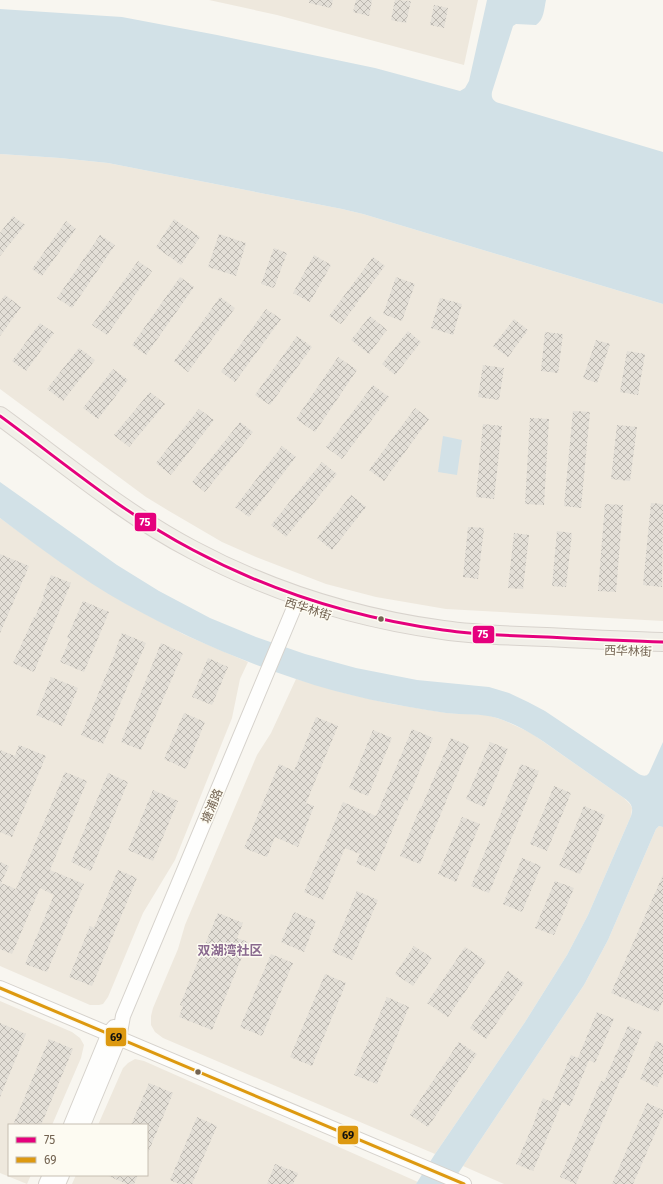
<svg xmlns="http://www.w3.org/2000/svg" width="663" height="1184" viewBox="0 0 663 1184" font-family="'Fira Sans','Noto Sans SC',sans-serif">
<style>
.residential{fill:#eee8dd}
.water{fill:#d2e1e7}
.building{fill:url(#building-cross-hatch)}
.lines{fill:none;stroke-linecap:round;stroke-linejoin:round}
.minor-casing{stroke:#d6d2cc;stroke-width:16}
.major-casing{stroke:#d8d3cd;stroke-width:20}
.minor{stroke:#fefefd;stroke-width:14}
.major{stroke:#f1efe8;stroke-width:18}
.bus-1-casing{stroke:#fdfbf2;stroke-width:6}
.bus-2-casing{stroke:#fdfbf2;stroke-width:6}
.bus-1{stroke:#e5007d;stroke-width:3}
.bus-2{stroke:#dd9910;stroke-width:3}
.bus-dot{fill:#736351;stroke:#fdfbf2;stroke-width:1.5}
.labels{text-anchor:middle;stroke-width:3;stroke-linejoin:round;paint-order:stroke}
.street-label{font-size:12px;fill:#736351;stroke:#fdfbf2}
.neighbourhood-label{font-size:13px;font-weight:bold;fill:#89698e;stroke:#fdfbf2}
.line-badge{stroke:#fdfbf2;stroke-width:1.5}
.badge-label{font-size:11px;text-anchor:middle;font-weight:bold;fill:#fff}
.pale-badge-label{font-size:11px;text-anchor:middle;font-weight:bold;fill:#111}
</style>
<defs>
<pattern id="building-cross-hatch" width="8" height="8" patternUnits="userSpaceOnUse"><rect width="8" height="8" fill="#e3dfd7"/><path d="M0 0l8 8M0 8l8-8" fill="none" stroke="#bcb8b1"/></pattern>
</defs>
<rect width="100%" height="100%" fill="#f8f6f0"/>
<!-- residential -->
<path class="residential" d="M209 0H478L464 65 277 15Z
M0 154 60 158 108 163 342 209 363 214 663 304V621L446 609 376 597 326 584 256 557 222 542 169 511 146 497 0 389Z
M0 518 66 566 123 602 185 635 248 662 240 679 232 718 175 860 143 913 108 997 103 1004 99 1005H90L0 966Z
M296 679 348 694 392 704 447 713 487 715 503 720 531 733 624 798 630 804 632 808 631 816 588 915 567 955 525 1022 435 1154 163 1038 155 1032 151 1025V1016L153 1008 178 949 185 925 257 755 271 733Z
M659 826 663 827V1184H504L463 1166 584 985 608 940 656 829Z
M0 1001 72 1032 80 1038 84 1045 81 1058 52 1125H9V1175H31L27 1184 0 1173Z
M135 1059 144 1061 418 1182 416 1184H72L76 1175H147V1125H98L123 1068 128 1063Z"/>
<!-- water -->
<path class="water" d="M487 0H546C544 9 544 20 536 25L516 24 513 26 492 92C491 98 493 101 499 103L663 152V304L363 214 342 209 108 163 60 158 0 154V9L122 17 217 35 375 68 460 91 465 88 469 81Z
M443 436 462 440 457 475 438 472Z
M0 482 117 565 159 591 210 618 256 637 305 654 356 668 417 680 489 687 509 693 528 702 545 711 639 774C643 776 646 777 649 773L663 742V827L659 826 656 829 608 940 584 985 451 1184H416L435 1154 525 1022 567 955 588 915 631 816C634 807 631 803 624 798 604 784 584 770 564 756 543 741 522 726 497 718 481 713 463 715 446 713 395 705 344 696 296 679 236 659 179 634 124 603 80 578 40 548 0 518Z"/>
<!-- building -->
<path class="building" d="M309 0H333L331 8 309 3Z
M356 0H372L369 16 353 12Z
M395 0 411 1 406 23 391 20Z
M434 5 448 8 444 28 430 25Z
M13 216 25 225 0 256V233Z
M174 219 200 237 181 265 156 247Z
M66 221 76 229 42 276 32 269Z
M219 234 246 243 236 276 208 267Z
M100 235 115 245 72 308 57 298Z
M274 248 287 253 274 288 261 284Z
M314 255 331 265 310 302 293 293Z
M373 257 385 266 356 304 353 303 356 305 341 324 329 316Z
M138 261 152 271 107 335 92 325Z
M180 277 194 287 146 355 132 345Z
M396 277 415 284 402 321 383 314Z
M5 295 21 307 0 336V302Z
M220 297 235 308 188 372 174 361Z
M440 298 462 304 453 335 431 328Z
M266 309 281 319 235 382 221 372Z
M370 316 387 330 369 354 351 340Z
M514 319 528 330 508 357 493 346Z
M40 323 54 333 26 371 12 361Z
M408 331 421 342 395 375 382 364Z
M545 332 563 334 558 373 541 371Z
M297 336 312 347 270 405 255 395Z
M596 340 610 344 597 383 583 378Z
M79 348 95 360 63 401 47 389Z
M627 351 645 354 638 395 620 392Z
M338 357 357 370 315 432 296 419Z
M483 365 504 368 499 400 478 397Z
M113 369 128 380 98 419 83 408Z
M373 385 389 397 342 459 326 447Z
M150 392 165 404 129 447 114 435Z
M415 408 429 419 384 481 369 470Z
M199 409 214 420 171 475 156 463Z
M573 411 590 412 581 508 564 506Z
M530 418 549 419 544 505 525 504Z
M240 422 253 432 205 492 192 482Z
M483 424 502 426 494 499 476 497Z
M617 425 637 427 630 481 611 479Z
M282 446 296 457 249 517 235 507Z
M322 462 337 474 286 537 271 525Z
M351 495 366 507 332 550 317 538Z
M651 503 663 504 662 587 643 585Z
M605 504 623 505 616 592 598 591Z
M468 527 484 528 478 579 463 577Z
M557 531 572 533 566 587 552 586Z
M514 533 529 535 523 589 508 588Z
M0 554 29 566 0 633Z
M51 575 71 583 34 672 13 663 34 617H35L44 596 43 595Z
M83 601 109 612 84 672 60 662 70 639 67 638Z
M122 633 146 643 103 744 81 735 116 651H115Z
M161 643 183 653 141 750 121 742Z
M208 658 228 667 212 705 192 697Z
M51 677 78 688 62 726 36 715Z
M184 713 205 722 186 769 164 759Z
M316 717 338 726 306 803 314 806 298 847 275 837 267 857 244 848 279 764 294 771Z
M412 729 433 738 407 801 405 800 375 871 356 863 360 854 345 848 323 900 304 892 321 853H322L343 802 376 816Z
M373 730 392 738 368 796 349 788Z
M451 738 469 746 420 864 400 856 420 808H421Z
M490 742 508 749 484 807 466 799Z
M19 745 46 756 12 837 0 832V750L15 756Z
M521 764 539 771 489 893 471 886Z
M65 772 87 781 50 870 84 884 47 972 25 964 54 895 40 888 12 954 0 949V862L9 866 1 883 16 889Z
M108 773 128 782 91 871 71 862Z
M554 786 571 793 547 851 530 844Z
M153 790 178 801 153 861 128 850Z
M584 806 605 815 580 874 559 866Z
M462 817 480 824 456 882 438 874Z
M522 858 541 866 522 912 503 904Z
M118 870 137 878 92 986 69 977 90 926 94 928Z
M663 875V1001L658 1012 611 993Z
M555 881 574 888 554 935 535 928Z
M357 891 378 900 352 960 332 952Z
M294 912 316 921 304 952 281 942Z
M218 913 243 923 237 938 248 942 212 1030 179 1017 183 1006 180 1005Z
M414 946 432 958 413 986 395 974Z
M465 947 486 961 448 1017 427 1003Z
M271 954 293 963 262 1036 240 1027Z
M508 971 524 983 486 1039 470 1028Z
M325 974 346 983 312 1066 290 1057Z
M387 997 409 1007 377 1084 354 1075Z
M597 1012 614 1019 595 1063 589 1060 570 1106 562 1102 533 1171 516 1164 536 1118H535L543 1098 551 1102 571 1055 578 1058Z
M0 1023 26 1034 0 1097Z
M628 1026 642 1032 623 1078H621L576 1184 560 1177 601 1081 604 1082Z
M49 1039 73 1049 41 1125H13Z
M656 1041 663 1044V1074L657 1087 640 1079Z
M459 1042 477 1054 428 1127 410 1115Z
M149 1083 173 1093 147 1155V1125H131Z
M647 1103 663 1110V1115L633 1184H612Z
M197 1117 217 1126 192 1184H179L170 1180Z
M275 1164 298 1173 293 1184H267Z
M106 1175H138L134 1184H127Z"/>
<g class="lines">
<defs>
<path id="minor" d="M0 988 464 1184
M71 1125 109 1033 114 1027
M83 1125 119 1038 123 1016 299 596
M46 1184 50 1175
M58 1184 62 1175"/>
<path id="major" d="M0 416C63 462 124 514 193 550 270 591 356 618 443 630 478 635 513 636 547 637 586 639 624 641 663 642"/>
</defs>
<!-- minor casing -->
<use href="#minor" class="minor-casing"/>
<!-- major casing -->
<use href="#major" class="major-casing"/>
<!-- minor -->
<use href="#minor" class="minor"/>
<!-- major -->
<use href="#major" class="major"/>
<defs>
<path id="bus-1" d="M0 416C63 462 124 514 193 550 270 591 356 618 443 630 478 635 513 636 547 637 586 639 624 641 663 642"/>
<path id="bus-2" d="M0 988 464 1184"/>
</defs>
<!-- bus-1 casing -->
<use href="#bus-1" class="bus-1-casing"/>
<!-- bus-2 casing -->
<use href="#bus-2" class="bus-2-casing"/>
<!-- bus-1 -->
<use href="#bus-1" class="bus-1"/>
<!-- bus-2 -->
<use href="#bus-2" class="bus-2"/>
</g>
<!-- markers -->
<g class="bus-dot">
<circle cx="381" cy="619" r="3.5"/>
<circle cx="198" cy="1072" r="3.5"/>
</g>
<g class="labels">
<!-- street labels -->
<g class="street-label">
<text transform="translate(308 609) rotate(18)" y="4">西华林街</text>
<text transform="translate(628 651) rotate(2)" y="4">西华林街</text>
<text transform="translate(212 806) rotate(-67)" y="4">塘浦路</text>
</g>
<!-- neighbourhood labels -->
<g class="neighbourhood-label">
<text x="230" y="955">双湖湾社区</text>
</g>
</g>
<g class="line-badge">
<rect x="134" y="512" width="23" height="20" rx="4" fill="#e5007d"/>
<rect x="472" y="625" width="23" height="19" rx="4" fill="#e5007d"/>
<rect x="105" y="1027" width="22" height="20" rx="4" fill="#dd9910"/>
<rect x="337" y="1125" width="22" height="20" rx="4" fill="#dd9910"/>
</g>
<g class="badge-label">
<text x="145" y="526">75</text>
<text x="483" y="638">75</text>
</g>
<g class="pale-badge-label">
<text x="116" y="1041">69</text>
<text x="348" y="1139">69</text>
</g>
<!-- legend -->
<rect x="8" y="1124" width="140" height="52" fill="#fdfbf2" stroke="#c6beb2"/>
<rect x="16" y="1137" width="20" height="6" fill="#e5007d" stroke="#c6beb2"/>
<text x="44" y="1144" font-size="12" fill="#736351">75</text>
<rect x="16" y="1157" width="20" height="6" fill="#dd9910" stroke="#c6beb2"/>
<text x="44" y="1164" font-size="12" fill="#736351">69</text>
</svg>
